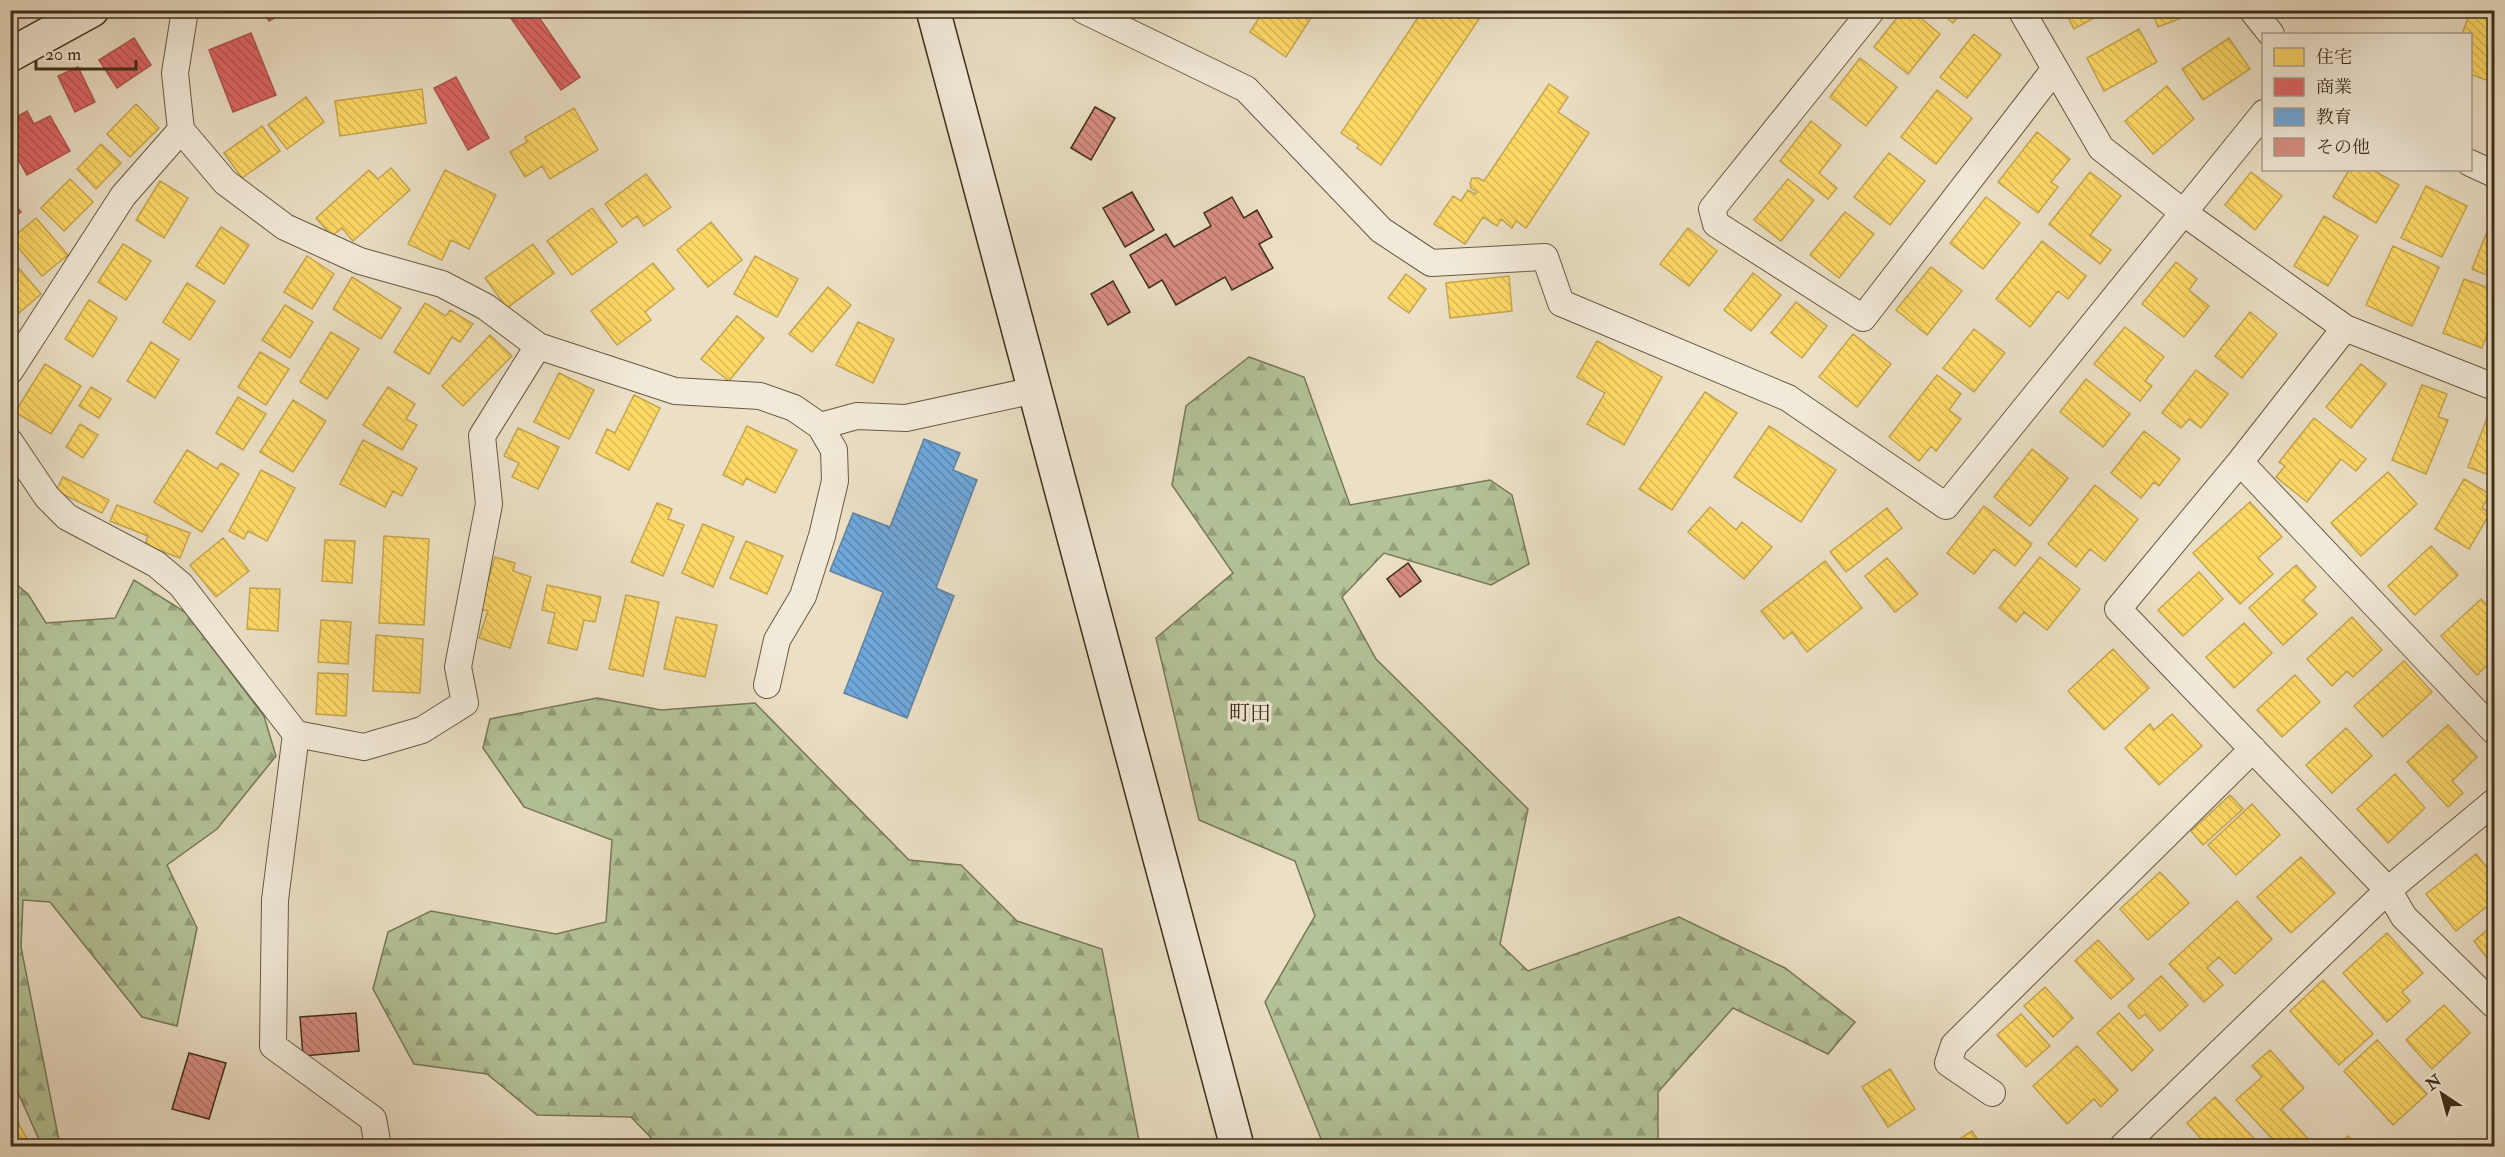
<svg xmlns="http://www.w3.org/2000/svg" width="2505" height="1157" viewBox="0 0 2505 1157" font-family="'IM FELL Double Pica','Noto Serif JP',serif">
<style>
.forest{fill:url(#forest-firs);stroke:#787858;stroke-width:1.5}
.homes{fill:url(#homes-back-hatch);stroke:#c5a64f;stroke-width:1.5}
.shops{fill:url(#shops-back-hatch);stroke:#af554f;stroke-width:1.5}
.schools{fill:url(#schools-back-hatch);stroke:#6083a2;stroke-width:1.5}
.building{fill:url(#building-back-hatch);stroke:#3d2e19;stroke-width:1.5}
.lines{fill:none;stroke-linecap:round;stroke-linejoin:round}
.street-casing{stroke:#685a44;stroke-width:28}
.secondary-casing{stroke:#3d2e19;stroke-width:36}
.street{stroke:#f2ead9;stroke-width:26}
.secondary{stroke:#f2ead9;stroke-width:33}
.labels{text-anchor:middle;stroke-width:6;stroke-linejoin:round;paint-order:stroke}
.quarter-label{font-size:21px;fill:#3d2e19;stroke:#f2ead9}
</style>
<defs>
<pattern id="forest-firs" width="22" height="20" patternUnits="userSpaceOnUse" patternTransform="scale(1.5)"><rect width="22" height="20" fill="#b3c297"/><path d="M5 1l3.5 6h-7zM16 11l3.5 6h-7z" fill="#939e7a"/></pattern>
<pattern id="homes-back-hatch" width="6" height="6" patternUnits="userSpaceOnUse" patternTransform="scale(1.5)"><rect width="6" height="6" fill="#ffd966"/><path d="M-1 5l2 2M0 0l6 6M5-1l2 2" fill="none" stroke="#dbbb58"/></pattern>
<pattern id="shops-back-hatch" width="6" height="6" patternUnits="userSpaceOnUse" patternTransform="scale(1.5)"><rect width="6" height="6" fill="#e06666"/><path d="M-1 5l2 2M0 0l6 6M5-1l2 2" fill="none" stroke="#b75453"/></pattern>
<pattern id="schools-back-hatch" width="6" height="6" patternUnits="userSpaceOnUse" patternTransform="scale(1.5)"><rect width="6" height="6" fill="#6fa8dc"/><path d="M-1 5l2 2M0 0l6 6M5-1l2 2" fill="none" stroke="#5c89b2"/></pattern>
<pattern id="building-back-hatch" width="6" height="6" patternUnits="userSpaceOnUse" patternTransform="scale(1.5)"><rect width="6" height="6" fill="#d88d82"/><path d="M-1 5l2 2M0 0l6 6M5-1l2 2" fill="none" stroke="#b0746a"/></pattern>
</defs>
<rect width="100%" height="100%" fill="#ebdfc5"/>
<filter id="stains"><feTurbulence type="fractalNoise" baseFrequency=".00333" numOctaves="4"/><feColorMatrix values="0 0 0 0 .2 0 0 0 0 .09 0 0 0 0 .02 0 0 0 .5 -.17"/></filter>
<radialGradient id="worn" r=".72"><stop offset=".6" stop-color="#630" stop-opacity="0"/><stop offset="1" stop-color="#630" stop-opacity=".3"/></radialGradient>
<!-- forest -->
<path class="forest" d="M1249 357 1304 377 1350 505 1490 480 1512 495 1529 564 1491 585 1384 553 1342 597 1376 659 1528 809 1500 944 1528 971 1679 917 1785 968 1855 1022 1828 1054 1733 1008 1658 1092V1146H1324L1265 1002 1315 916 1295 861 1199 820 1156 638 1233 573 1172 485 1186 406Z
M11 580 28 594 46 623 115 618 134 580 185 612 264 716 276 756 217 829 167 865 197 928 177 1026 142 1017 50 902 23 900 21 947 60 1146H42L11 1077Z
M597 698 661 710 755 703 909 860 961 865 1017 921 1102 949 1140 1146H659L631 1117 537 1115 487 1074 414 1064 373 989 388 932 431 911 556 934 606 922 612 840 524 807 483 748 490 719Z"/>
<!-- homes -->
<path class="homes" d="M1264 10H1316L1286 57 1250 32Z
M1423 10H1472L1481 16 1381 165 1357 148 1359 145 1341 133Z
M1903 10H1911L1940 34 1908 74 1874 47Z
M1938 10H1963L1953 23Z
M2064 10H2108L2074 29Z
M2152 10H2202L2158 27Z
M2471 10H2494V83L2470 74V34H2462Z
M2139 29 2157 62 2104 91 2087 58Z
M1974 34 2001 55 1967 98 1940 77Z
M2229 38 2250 69 2203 100 2182 69Z
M1860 58 1897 87 1866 126 1830 97Z
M1549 84 1568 97 1558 112 1589 133 1526 228 1516 221 1512 228 1501 219 1497 226 1483 217 1465 244 1434 224 1453 196 1461 201 1468 190 1475 194 1477 192 1471 188 1470 183 1472 178H1478L1484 181Z
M2167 86 2194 119 2153 154 2125 121Z
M422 89 426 123 340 136 335 101Z
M1937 90 1972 118 1936 164 1901 137Z
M306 97 324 122 287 149 268 125Z
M136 104 159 128 130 157 107 134Z
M574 108 598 150 550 179 542 166 525 177 510 152 527 142 525 137Z
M1811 121 1841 145 1819 173 1837 188 1828 199 1780 161Z
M262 126 280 151 242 178 224 153Z
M2037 132 2070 159 2051 182 2058 187 2038 213 1998 182Z
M101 144 121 163 96 189 77 169Z
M1889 153 1925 181 1890 225 1854 197Z
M391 168 410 190 353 241 342 228 332 236 316 218 369 170 378 179Z
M445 170 496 195 469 249 451 240 442 260 408 244Z
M2349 170H2373L2399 185 2376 223 2333 197Z
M2090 172 2121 196 2090 235 2111 250 2100 264 2049 224Z
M2251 172 2282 196 2255 230 2225 205Z
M646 174 671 207 644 226 637 216 622 227 605 204Z
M70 179 93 202 64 231 41 208Z
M1788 179 1814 200 1781 241 1754 220Z
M160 181 188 198 164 238 136 220Z
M2426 186 2467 206 2442 257 2401 238Z
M1986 197 2020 223 1983 269 1950 243Z
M592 208 617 242 572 275 547 241Z
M1845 212 1874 234 1839 278 1810 255Z
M2324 216 2358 236 2328 286 2294 266Z
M36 218 68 255 42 276 11 239Z
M711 222 742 260 708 287 677 250Z
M2491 222 2494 223V278L2472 269Z
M221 227 249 245 224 284 196 266Z
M1688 228 1717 251 1689 286 1660 264Z
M2042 241 2086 276 2068 299 2058 291 2030 327 1996 299Z
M123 244 151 261 126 300 98 282Z
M533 244 554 273 507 308 485 278Z
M2393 246 2439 267 2412 326 2366 305Z
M307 256 334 274 312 309 284 292Z
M755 256 798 279 777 317 734 294Z
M10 258 41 294 19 313 10 303Z
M2176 262 2197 279 2189 290 2209 306 2184 337 2142 304Z
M653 263 674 289 645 312 651 320 617 345 591 311Z
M1931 267 1962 291 1927 335 1896 310Z
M1753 273 1781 295 1751 331 1724 310Z
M1406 274 1426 289 1409 313 1388 298Z
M1509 276 1512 311 1450 318 1446 283Z
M352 277 401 308 381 339 333 309Z
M2464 279 2494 290V316L2482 348 2443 333Z
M187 283 215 301 190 340 163 322Z
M828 287 851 305 812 352 789 334Z
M89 300 117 318 93 357 65 339Z
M1796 302 1827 326 1802 358 1771 333Z
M425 303 446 316 450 310 473 324 460 342 452 337 429 374 394 352Z
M285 305 313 322 290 358 262 340Z
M2250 312 2277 334 2242 378 2215 356Z
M737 316 764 338 729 381 701 359Z
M858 322 894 339 873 383 836 365Z
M2125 327 2164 357 2145 381 2152 386 2140 401 2094 364Z
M1974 329 2005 353 1974 392 1943 368Z
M331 332 359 349 327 399 300 382Z
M1853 334 1891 364 1857 407 1819 377Z
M490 335 512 356 463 406 442 386Z
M1597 341 1662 377 1624 445 1587 424 1605 393 1577 377Z
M151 342 179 360 155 398 127 381Z
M260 352 289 369 266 405 238 387Z
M45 364 81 386 51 434 15 412Z
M2361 364 2386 384 2351 428 2326 407Z
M2196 370 2228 394 2201 428 2189 419 2181 428 2162 413Z
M559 373 594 390 569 439 534 422Z
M1937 375 1961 394 1949 410 1961 419 1936 451 1931 446 1919 461 1889 437Z
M2086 379 2130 414 2103 447 2060 412Z
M2422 385 2447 394 2438 417 2448 420 2426 474 2392 460Z
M91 387 111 399 99 418 79 406Z
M388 387 415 404 406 419 417 425 402 450 363 425Z
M1705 392 1737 413 1672 510 1639 489Z
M634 395 660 408 629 470 596 453 607 429 615 433Z
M238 397 266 414 243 450 216 433Z
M293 400 326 421 293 472 260 452Z
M2489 413 2494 416V477L2468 467Z
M2314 418 2366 459 2356 471 2341 459 2307 502 2276 477 2285 466 2279 462Z
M80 424 98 435 83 458 66 447Z
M747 426 797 450 775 493 746 478 743 485 723 475Z
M1769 426 1836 470 1801 522 1734 477Z
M518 428 559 447 538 489 512 477 519 463 504 456Z
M2144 431 2180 459 2159 486 2154 482 2141 498 2111 473Z
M363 440 417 468 402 496 393 491 385 507 340 484Z
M2032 449 2068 478 2030 526 1994 497Z
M187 450 217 469 221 463 239 474 202 532 154 502Z
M261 470 295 488 267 541 248 531 244 539 229 531Z
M2388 472 2417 504 2361 556 2331 523Z
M63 477 109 500 102 513 56 491Z
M2464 479 2490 494 2482 508 2490 513 2469 549 2435 529Z
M2095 485 2138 519 2105 561 2090 549 2076 567 2048 544Z
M2250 502 2282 537 2258 558 2273 574 2240 604 2193 553Z
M657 503 672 509 668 519 684 525 663 576 631 562Z
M117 505 190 533 180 558 145 545 148 536 110 521Z
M1984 506 2032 544 2015 566 1994 549 1974 574 1947 553Z
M1710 507 1736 530 1742 522 1772 547 1744 579 1688 532Z
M1887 508 1902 528 1846 572 1830 552Z
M703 524 734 537 713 587 682 573Z
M384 536 429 539 424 625 379 623Z
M223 538 249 571 216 597 190 565Z
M325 540 355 541 352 583 322 581Z
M746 541 783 556 767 594 730 578Z
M2431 546 2458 575 2415 615 2388 586Z
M495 557 515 563 513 571 531 577 510 648 479 638 488 611 480 609Z
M2040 557 2080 589 2047 630 2024 612 2016 622 1999 608Z
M1887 558 1918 594 1895 612 1865 576Z
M1825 561 1862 608 1807 652 1792 632 1784 639 1761 611Z
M2296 565 2316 587 2303 600 2317 614 2283 645 2249 608Z
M2199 572 2223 599 2183 636 2158 610Z
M547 585 601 597 595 622 584 620 577 650 548 643 555 613 542 610Z
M250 588 280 589 278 631 247 629Z
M626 595 659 602 643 676 609 669Z
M2481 599 2494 613V659L2477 675 2441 636Z
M676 617 717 625 705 677 664 669Z
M2352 617 2382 650 2353 677 2347 671 2332 686 2307 659Z
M321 620 351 622 348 664 318 662Z
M2244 623 2272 653 2234 688 2206 657Z
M376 635 423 639 420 693 373 691Z
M2113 649 2149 688 2104 730 2068 691Z
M2404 661 2432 692 2383 737 2354 706Z
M318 673 348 674 346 716 316 714Z
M2295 675 2320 702 2282 737 2257 710Z
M2172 714 2202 746 2159 785 2125 748 2150 724 2154 730Z
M2448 725 2477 757 2452 781 2463 793 2448 807 2407 762Z
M2346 728 2372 756 2332 793 2306 765Z
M2395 774 2425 808 2388 843 2357 809Z
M2230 795 2243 809 2203 845 2191 831Z
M2252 804 2280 835 2236 875 2208 845Z
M2476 854 2494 876V901L2456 931 2426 894Z
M2301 857 2335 893 2291 933 2257 897Z
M2160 872 2189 903 2148 940 2120 909Z
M2237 901 2272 939 2235 974 2219 957 2207 968 2223 985 2204 1002 2169 964Z
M2494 924V967L2474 941Z
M2387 933 2423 973 2402 992 2410 1001 2387 1022 2343 973Z
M2098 940 2134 979 2111 999 2075 961Z
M2161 976 2188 1005 2160 1031 2145 1014 2139 1019 2128 1006Z
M2323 980 2373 1034 2339 1065 2290 1011Z
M2045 987 2073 1018 2053 1037 2024 1006Z
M2444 1005 2470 1033 2432 1069 2406 1040Z
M2119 1013 2153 1050 2132 1071 2097 1033Z
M2021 1014 2050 1046 2026 1067 1997 1035Z
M2377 1040 2427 1094 2393 1125 2344 1071Z
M2077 1046 2118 1090 2101 1107 2094 1099 2067 1124 2033 1086Z
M2270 1050 2304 1088 2281 1109 2309 1140 2303 1146H2279L2236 1100 2262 1077 2252 1066Z
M1890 1069 1915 1109 1888 1127 1862 1087Z
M2215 1097 2261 1146H2208L2187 1123Z
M10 1108 27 1139 13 1146H10Z
M1972 1131 1982 1146H1948Z
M2348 1136 2357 1146H2336Z"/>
<!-- shops -->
<path class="shops" d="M263 10H289L269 21Z
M512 10H534L580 77 561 90 508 14Z
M251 33 276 95 233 112 209 50Z
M134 38 151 65 117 88 99 60Z
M78 67 95 102 75 112 58 76Z
M456 77 489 138 468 150 434 88Z
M27 111 34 124 50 116 70 151 27 175 10 145V121Z
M10 199 21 212 10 221Z"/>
<!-- schools -->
<path class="schools" d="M924 439 960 453 953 470 977 480 936 588 954 596 907 718 844 693 883 592 830 571 853 513 890 527Z"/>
<!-- building -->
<path class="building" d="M1095 107 1115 118 1091 160 1071 148Z
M1132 192 1154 230 1125 247 1103 208Z
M1232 197 1244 218 1257 210 1272 237 1259 244 1273 268 1232 290 1225 277 1176 305 1162 280 1149 288 1130 255 1166 234 1174 247 1211 226 1204 213Z
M1113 281 1130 312 1108 325 1091 294Z
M1408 563 1421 581 1400 597 1387 579Z
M356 1013 359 1051 303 1056 300 1017Z
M189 1053 226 1063 209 1119 172 1109Z"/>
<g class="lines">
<defs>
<path id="street" d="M185 10 175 73 181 130 225 182 285 227 360 261 442 284 486 307 538 346 675 391 760 396 794 408 820 426 857 416 906 418 1035 390
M1083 10 1246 89 1381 230 1431 263 1545 257 1561 303 1788 398 1946 506 2264 113
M1872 10 1712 209 1716 224 1863 318 2054 70
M2021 10 2101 148 2184 213 2345 328 2494 387
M2252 10 2271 34
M2470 163 2494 174
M2345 328 2240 462 2118 609 2388 890 2404 917 2494 1005
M10 371 123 196 181 130
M10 442 47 497 67 517 156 564 181 585 296 734 364 747 422 730 465 703 458 667 489 504 482 436 538 346
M2240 462 2494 731
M767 685 777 640 803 596 822 536 835 481 834 450 820 426
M296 734 275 900 273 1046 373 1119 378 1146
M1992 1093 1948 1063 1954 1045 2253 749
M2123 1146 2388 890 2494 802"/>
<path id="secondary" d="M933 10 1237 1146
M10 55 92 10"/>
</defs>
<!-- street casing -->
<use href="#street" class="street-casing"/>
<!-- secondary casing -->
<use href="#secondary" class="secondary-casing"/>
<!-- street -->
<use href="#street" class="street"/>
<!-- secondary -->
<use href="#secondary" class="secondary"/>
</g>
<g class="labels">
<!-- quarter labels -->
<g class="quarter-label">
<text x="1250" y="720">町田</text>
</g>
</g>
<!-- margin -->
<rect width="2505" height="1157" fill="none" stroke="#ebdfc5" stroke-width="36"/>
<rect x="12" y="12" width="2481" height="1133" fill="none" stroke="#3d2e19" stroke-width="3"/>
<rect x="18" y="18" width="2469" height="1121" fill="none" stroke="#3d2e19" stroke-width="1.5"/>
<!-- legend -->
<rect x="2262" y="33" width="210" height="138" fill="#f2ead9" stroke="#aa9f8c" stroke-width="1.5"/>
<rect x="2274" y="48" width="30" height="18" fill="#ffd966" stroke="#aa9f8c" stroke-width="1.5"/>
<text x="2316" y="63" font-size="18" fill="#3d2e19">住宅</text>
<rect x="2274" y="78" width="30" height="18" fill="#e06666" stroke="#aa9f8c" stroke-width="1.5"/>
<text x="2316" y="93" font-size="18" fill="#3d2e19">商業</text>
<rect x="2274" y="108" width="30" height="18" fill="#6fa8dc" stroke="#aa9f8c" stroke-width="1.5"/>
<text x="2316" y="123" font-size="18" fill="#3d2e19">教育</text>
<rect x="2274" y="138" width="30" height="18" fill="#d88d82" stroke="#aa9f8c" stroke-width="1.5"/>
<text x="2316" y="153" font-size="18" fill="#3d2e19">その他</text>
<!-- north arrow -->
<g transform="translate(2442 1094) rotate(324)" stroke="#f2ead9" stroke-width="4.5" paint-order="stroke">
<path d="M0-4.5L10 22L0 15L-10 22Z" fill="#3d2e19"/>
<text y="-9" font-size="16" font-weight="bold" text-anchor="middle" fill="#3d2e19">N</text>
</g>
<!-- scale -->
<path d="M36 60v9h100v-9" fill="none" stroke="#3d2e19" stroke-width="3"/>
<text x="45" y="60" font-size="18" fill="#3d2e19" stroke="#f2ead9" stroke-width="4.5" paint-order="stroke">20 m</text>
<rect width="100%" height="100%" filter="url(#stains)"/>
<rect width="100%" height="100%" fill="url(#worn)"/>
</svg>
